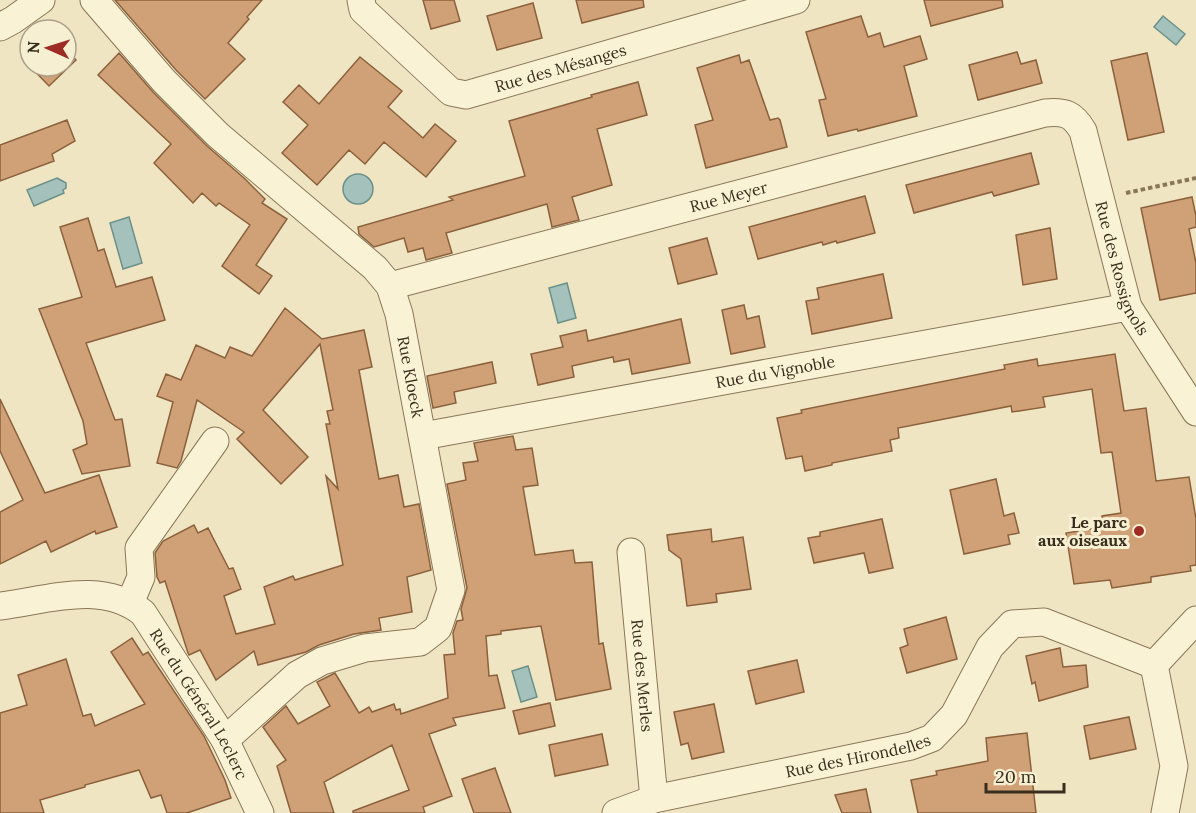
<svg xmlns="http://www.w3.org/2000/svg" width="1196" height="813" viewBox="0 0 1196 813" font-family="Lora,serif">
<style>
.water{fill:#a4c2bb;stroke:#6b918a;stroke-width:1.5}
.building{fill:#d0a176;stroke:#8b613d;stroke-width:1.5}
.lines{fill:none;stroke-linecap:round;stroke-linejoin:round}
.minor-casing{stroke:#8a7658;stroke-width:29}
.path{stroke:#8a7658;stroke-width:4;stroke-dasharray:4.5 3;stroke-linecap:butt}
.minor{stroke:#faf2d5;stroke-width:27}
.poi-dot{fill:#9c2c25;stroke:#f7efd2;stroke-width:2}
.labels{text-anchor:middle;stroke-width:6;stroke-linejoin:round;paint-order:stroke}
.street-label{font-size:16px;fill:#392d1d;stroke:#f7efd2}
.poi-label{font-size:16px;font-weight:bold;fill:#392d1d;stroke:#f7efd2;text-anchor:end}
</style>
<rect width="100%" height="100%" fill="#f0e5c2"/>
<!-- water -->
<path class="water" d="M1163 16 1185 34 1176 45 1154 27Z
M343 189a15 15 0 1 1 30 0a15 15 0 1 1-30 0Z
M57 178 66 183V188L63 190 64 193 34 206 27 190Z
M129 217 142 263 123 269 110 223Z
M567 283 576 318 558 323 549 288Z
M528 666 537 697 521 702 512 671Z"/>
<!-- building -->
<path class="building" d="M115 0H262L247 17 249 19 228 43 245 59 205 99 176 70Z
M423 0H454L460 21 431 29Z
M576 0H643L644 7 582 23Z
M924 0H1002L1003 7 931 26Z
M533 3 542 38 497 50 487 16Z
M861 16 868 37 880 33 884 47 920 36 927 59 904 66 917 116 858 131 857 129 828 136 819 100 826 99 806 32Z
M66 49 76 60 49 86 22 58 30 50V66H66Z
M1017 52 1021 64 1036 60 1042 83 978 100 969 65Z
M119 53 153 92 207 146 244 178 265 199 262 203 287 219 256 265 272 276 259 294 222 266 250 225 219 203 216 206 202 193 193 203 154 163 171 144 98 75Z
M1147 53 1164 132 1128 140 1111 61Z
M739 55 741 63 749 60 770 120 778 118 780 120 787 147 706 168 695 125 713 120 697 68Z
M360 57 402 91 388 107 423 138 435 124 456 141 426 177 384 142 365 164 349 150 317 185 282 153 308 125 283 102 299 85 319 104Z
M638 82 647 115 597 129 612 185 572 197 579 220 552 227 547 204 446 233 452 253 426 260 423 248 408 252 404 238 374 247 359 234 358 227 453 200 449 197 525 176 509 121 592 97 591 95Z
M67 120 75 141 52 154 54 161 0 181V145Z
M1031 153 1039 184 994 196 992 192 914 213 906 185Z
M865 196 875 233 837 243 836 241 823 245 822 242 758 259 749 227Z
M1192 197 1196 216V227L1189 229 1196 263V293L1160 300 1141 208Z
M88 218 98 251 104 249 116 287 152 277 165 320 86 343 115 420 122 419 130 466 82 474 73 450 87 444 83 421 39 309 82 297 60 227Z
M1050 228 1057 279 1023 285 1016 235Z
M707 238 717 274 678 284 669 248Z
M883 274 892 318 812 334 806 301 819 299 817 288Z
M744 305 747 319 759 316 765 347 731 354 722 310Z
M285 308 322 339 364 330 372 367 359 370 379 479 398 475 404 507 419 504 431 570 407 577 412 612 379 618 381 630 354 634 319 645 306 652 258 665 254 651 216 680 200 650 189 655 188 653 165 581 160 583 157 577 155 553 163 541 194 525 198 533 208 528 229 569 233 568 241 589 224 596 236 634 275 624 264 587 293 576 295 580 343 565 326 476 338 489 326 424H330L327 411 333 410 320 344 263 410 308 457 281 484 237 439 244 432 197 400 181 461 177 468 157 463 173 402 157 396 166 374 181 380 196 345 225 358 230 347 252 356Z
M681 319 690 363 632 374 629 359 614 362 613 357 572 366 574 377 538 385 531 354 563 347 560 336 586 330 588 341Z
M1115 354 1124 411 1146 408 1156 481 1189 477 1196 519V565L1190 566 1191 571 1151 577V582L1112 588 1110 580 1074 584 1066 533 1102 527V516L1121 513 1112 452 1101 453 1092 389 1043 397 1045 407 1012 412 1011 406 898 428 899 438 890 440 892 451 832 463V465L805 471 802 456 786 459 777 418 802 413 801 410 1005 369 1004 365 1037 359 1038 366Z
M492 362 496 383 454 392 456 403 433 408 427 376Z
M0 399 45 493 99 475 117 527 96 534 95 531 51 552 46 541 0 564V512L23 500 0 451Z
M513 436 516 450 532 448 538 485 523 487 535 555 573 550 575 563 592 562 599 644 603 643 611 689 556 700 541 626 501 631V634L486 636 489 676 497 675 505 708 453 718 456 725 429 734 452 796 423 807 425 813H353V811L409 790 392 745 324 782 334 813H291L277 766 286 760 263 727 286 706 298 724 330 706 317 682 335 673 359 713 369 707 372 712 394 704 396 710 400 709 401 714 448 698 444 655 455 654 453 633 457 621 463 620 461 609 467 588 447 484 466 480 463 463 478 461 474 443Z
M996 479 1004 516 1014 513 1019 533 1008 535 1010 544 964 554 950 490Z
M882 519 893 568 869 573 864 553 814 563 808 538 820 536V532Z
M711 529 712 542 743 537 751 589 716 594 717 602 687 606 681 559 669 550 667 535Z
M946 617 957 659 907 673 900 648 908 645 904 629Z
M132 638 143 655 148 652 204 736 225 780 231 798 187 813H167L161 795 151 798 139 770 85 785V787L40 800 44 813H0V713L27 705 18 675 66 659 83 716 91 714 95 726 145 704 111 652Z
M1060 648 1063 667 1086 665 1088 687 1039 701 1035 682 1032 684 1026 656Z
M797 660 804 692 756 704 748 671Z
M550 703 555 726 519 734 513 711Z
M714 704 724 752 692 759 688 743 681 745 674 712Z
M1129 717 1136 749 1090 759 1084 726Z
M1027 733 1036 813H918L911 780 937 775 936 771 988 761 986 738Z
M602 734 608 765 555 776 549 745Z
M495 768 511 813H474L462 779Z
M866 789 871 813H842L835 795Z"/>
<g class="lines">
<defs>
<g id="minor">
<path id="s1" d="M94 0 164 81 218 135 375 268 390 286 399 314 451 590 438 628 420 642 365 648 322 661 297 675 225 740"/>
<path id="s2" d="M361 0 363 10 451 92 466 95 796 0"/>
<path d="M0 27 13 20 41 0"/>
<path id="s3" d="M390 286 1045 113C1065 111 1073 114 1083 131L1128 307 1196 412"/>
<path id="s4" d="M423 436 1128 307"/>
<path id="s5" d="M631 552 654 799"/>
<path d="M130 603 141 577 139 548 215 441"/>
<path id="s6" d="M0 606C48 600 102 580 143 613L225 740 260 813"/>
<path d="M1154 665 1174 766 1165 813"/>
<path id="s7" d="M616 813 654 799 911 746 932 738 954 715 990 647 1012 624 1044 622 1154 665 1196 620"/>
</g>
</defs>
<!-- minor casing -->
<use href="#minor" class="minor-casing"/>
<!-- path -->
<path class="path" d="M1126 193 1196 178"/>
<!-- minor -->
<use href="#minor" class="minor"/>
</g>
<!-- markers -->
<circle class="poi-dot" cx="1139" cy="531" r="6"/>
<g class="labels">
<!-- street labels -->
<g class="street-label">
<text dy="6" stroke="none"><textPath href="#s2" startOffset="244">Rue des Mésanges</textPath></text>
<text dy="6" stroke="none"><textPath href="#s3" startOffset="350">Rue Meyer</textPath></text>
<text dy="6" stroke="none"><textPath href="#s3" startOffset="866">Rue des Rossignols</textPath></text>
<text dy="6" stroke="none"><textPath href="#s4" startOffset="358">Rue du Vignoble</textPath></text>
<text dy="6" stroke="none"><textPath href="#s1" startOffset="506">Rue Kloeck</textPath></text>
<text dy="6" stroke="none"><textPath href="#s5" startOffset="124">Rue des Merles</textPath></text>
<text dy="6" stroke="none"><textPath href="#s6" startOffset="255">Rue du Général Leclerc</textPath></text>
<text dy="6" stroke="none"><textPath href="#s7" startOffset="249">Rue des Hirondelles</textPath></text>
</g>
<!-- poi labels -->
<g class="poi-label">
<text x="1127" y="528">Le parc<tspan x="1127" dy="18">aux oiseaux</tspan></text>
</g>
</g>
<!-- north arrow -->
<g transform="translate(48 48) rotate(273)"><circle r="28" fill="#f7efd2" stroke="#aba18a" stroke-width="1.5"/>
<path d="M0-4.5L10 22L0 15L-10 22Z" fill="#9c2c25"/>
<text y="-9" font-size="16" font-weight="bold" text-anchor="middle" fill="#392d1d">N</text>
</g>
<!-- scale -->
<path d="M986 783v9h78v-9" fill="none" stroke="#392d1d" stroke-width="3"/>
<text x="995" y="783" font-size="18" fill="#392d1d" stroke="#f7efd2" stroke-width="4.5" paint-order="stroke">20 m</text>
</svg>
